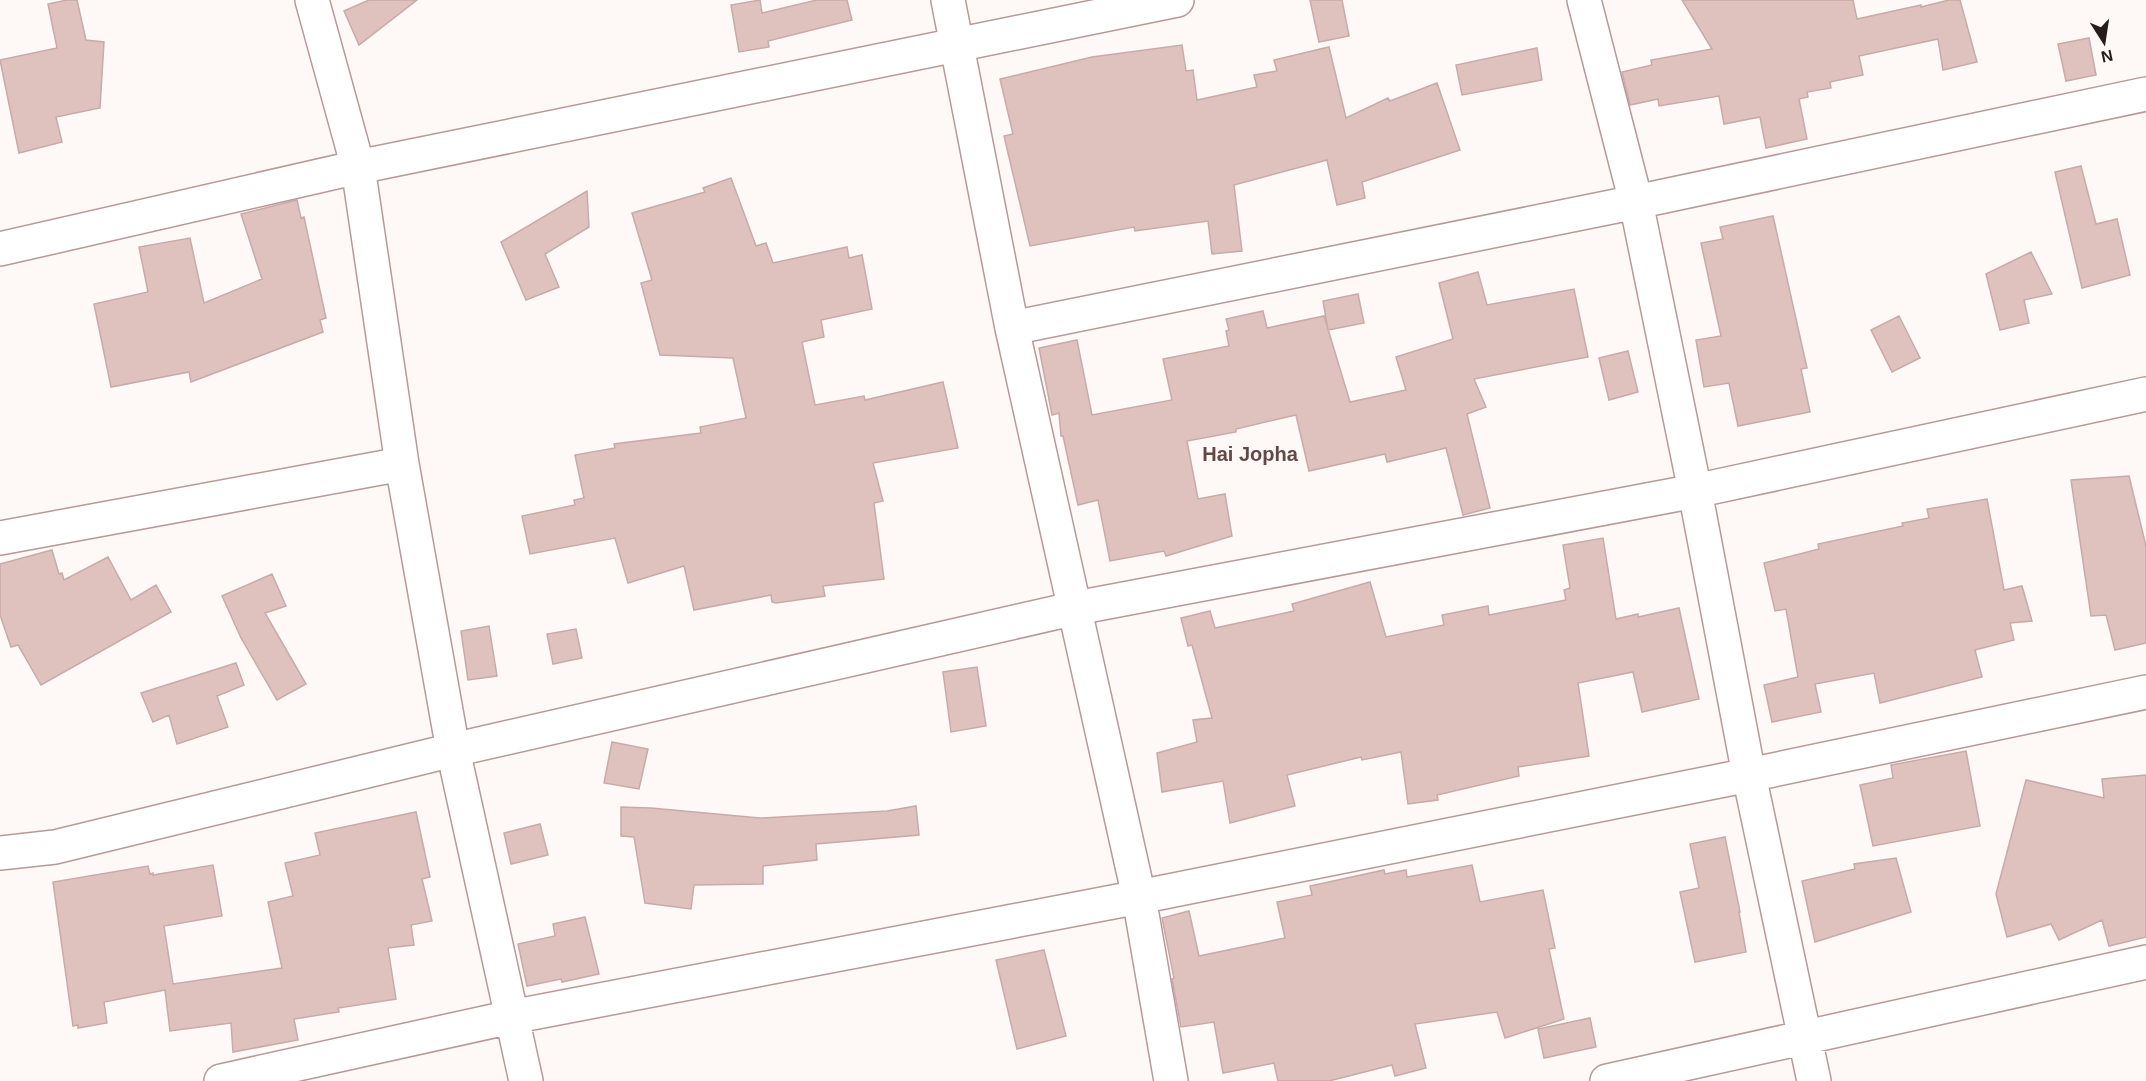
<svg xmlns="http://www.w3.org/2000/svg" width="2146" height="1081" viewBox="0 0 2146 1081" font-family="Arial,sans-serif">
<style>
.building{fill:#dfc2be;stroke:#c8aba8;stroke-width:1.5}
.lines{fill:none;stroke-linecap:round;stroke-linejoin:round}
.minor-casing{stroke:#b79a97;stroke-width:36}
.minor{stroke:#fff;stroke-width:33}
.labels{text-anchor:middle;stroke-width:4.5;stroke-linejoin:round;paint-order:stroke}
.neighbourhood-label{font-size:20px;font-weight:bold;fill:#614946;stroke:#fef8f7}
</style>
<rect width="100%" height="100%" fill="#fef8f7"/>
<!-- building -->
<path class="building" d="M67 0H77L86 40 104 42 100 108 56 117 62 142 19 153 0 60 57 48 48 4Z
M369 0H417L359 45 344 11Z
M760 0 762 13 817 0H847L852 20 768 41 769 47 739 52 731 5Z
M1310 0H1342L1349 36 1319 42Z
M1682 0H1853L1857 19 1921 5V7L1949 0H1960L1977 62 1943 70 1938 39 1859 56 1863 75 1830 82 1831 88 1807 92 1808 97 1799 99 1807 139 1766 148 1760 117 1724 124 1719 96 1659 106 1658 99 1630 105 1622 72 1652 65 1651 60 1712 49Z
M2089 38 2096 75 2066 81 2058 44Z
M1182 45 1186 71 1193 70 1197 100 1257 87 1254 75 1277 71 1274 60 1329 47 1346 118 1388 98 1390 101 1437 83 1460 150 1362 182 1365 198 1337 205 1327 160 1234 185 1242 251 1212 254 1208 221 1135 231 1134 227 1030 246 1004 136 1013 134 1000 79 1092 57Z
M1537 48 1542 80 1462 95 1456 65Z
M2081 166 2096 224 2117 219 2130 275 2082 288 2055 172Z
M731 178 756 246 766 243 773 263 847 247 849 258 862 255 872 309 821 320 824 337 802 342 815 405 864 396 865 400 943 382 958 448 873 463 883 501 874 503 884 579 823 586 825 596 776 603 772 602 771 595 694 610 684 566 628 583 615 538 530 554 522 516 575 505 574 500 584 498 575 455 615 448 614 444 701 433 700 427 746 418 733 358 660 355 641 283 652 280 632 213 705 192 703 188Z
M587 191 589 227 545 254 559 287 526 300 501 242Z
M297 200 301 218 304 217 326 318 320 320 323 332 191 382 189 372 111 387 94 304 148 292 139 247 190 238 204 303 262 279 241 214Z
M1773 216 1807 368 1801 369 1810 412 1738 426 1729 383 1704 387 1696 340 1721 336 1701 243 1723 239 1720 227Z
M2031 252 2052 294 2024 300 2029 323 2000 330 1986 274Z
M1478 272 1487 305 1574 289 1588 357 1474 379 1486 407 1467 414 1490 508 1463 515 1446 448 1387 462 1385 454 1309 471 1296 415 1236 429V432L1187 441 1198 499 1225 494 1232 536 1166 556 1164 551 1110 561 1098 500 1078 505 1063 436H1061L1059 413 1052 415 1039 348 1077 340 1092 415 1172 400 1163 359 1229 346 1226 331 1229 330 1226 319 1263 311 1267 328 1324 316 1350 402 1406 390 1396 357 1453 339 1439 283Z
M1358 294 1364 323 1328 330 1323 301Z
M1899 316 1920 358 1892 372 1871 330Z
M1628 351 1638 392 1609 400 1599 358Z
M2129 476 2146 546V643L2115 650 2106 615 2091 616 2071 480Z
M1987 499 2004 590 2022 586 2032 621 2010 623 2014 640 1975 650 1982 677 1880 703 1874 673 1815 684 1821 712 1772 722 1764 685 1798 677 1786 609 1775 611 1764 563 1819 549 1818 544 1903 526 1902 523 1929 518 1927 509Z
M1603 538 1616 619 1638 614V617L1679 608 1699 699 1642 712 1633 672 1578 683 1589 756 1518 767 1519 776 1437 795 1438 800 1408 804 1401 752 1362 760 1361 757 1287 775 1295 806 1230 823 1223 781 1162 792 1157 753 1197 742 1193 720 1212 718 1192 645 1188 646 1181 618 1210 611 1215 628 1294 611 1292 604 1370 582 1386 637 1444 625 1442 615 1488 606 1489 615 1566 600 1564 590 1570 588 1563 545Z
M52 550 59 574 62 573 64 580 108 557 131 600 156 585 171 612 41 685 18 645 11 647 0 615V564Z
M272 574 286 606 265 613 306 684 277 700 241 638 222 596Z
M489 626 497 676 468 680 461 631Z
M576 629 582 658 553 664 547 634Z
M236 663 244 685 217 696 228 727 177 744 169 715 153 722 141 693Z
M977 667 986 726 951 732 943 672Z
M612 742 648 749 639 789 604 783Z
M1966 751 1980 826 1873 846 1860 785 1893 778 1891 765Z
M2146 775V937L2109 946 2102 920 2059 940 2051 924 2007 937 1996 894 2026 780 2104 798 2102 779Z
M916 806 919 835 816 844 817 860 763 866V884L694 885 691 909 645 903 634 837 621 836V807L651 808 760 818 887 811Z
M416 812 430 877 422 879 432 921 411 925 414 945 388 948 396 999 338 1008 339 1012 294 1019 298 1040 233 1052 231 1023 170 1031 165 990 104 1002 107 1023 78 1028V1025L73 1026 53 882 148 866 150 874 153 873V875L213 865 222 916 164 926 173 984 282 968 268 902 293 896 285 863 320 855 315 833Z
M540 824 548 855 511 864 504 833Z
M1725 837 1740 912H1739L1746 952 1695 962 1680 892 1699 888 1690 844Z
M1896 858 1911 912 1815 942 1802 881 1855 869 1854 864Z
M1472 865 1480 902 1543 890 1555 948 1549 949 1564 1019 1505 1038 1497 1012 1415 1024 1426 1068 1395 1076 1392 1065 1329 1081H1278L1274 1063 1223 1073 1214 1022 1181 1027 1172 979 1174 978 1162 918 1189 911 1199 956 1285 938 1277 902 1312 895 1310 886 1384 870 1385 874 1406 870 1407 877Z
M585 917 599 974 562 982 561 979 527 986 518 944 555 936 553 924Z
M1044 950 1066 1036 1017 1049 996 960Z
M1590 1018 1596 1047 1544 1058 1538 1029Z"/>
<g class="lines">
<defs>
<path id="minor" d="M312 0 358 167 402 464 453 750 526 1081
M948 0 1012 328 1139 897 1171 1081
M1584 0 1636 202 1695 491 1749 775 1814 1081
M0 249 358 167 1177 0
M1012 328 1636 202 2146 94
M0 538 402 464
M0 853 55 847 453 750 1076 608 1695 491 2146 394
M221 1081 511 1017 1139 897 1749 775 2146 692
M1607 1081 2146 962"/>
</defs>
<!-- minor casing -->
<use href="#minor" class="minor-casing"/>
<!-- minor -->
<use href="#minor" class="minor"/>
</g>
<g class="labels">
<!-- neighbourhood labels -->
<g class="neighbourhood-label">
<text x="1250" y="461">Hai Jopha</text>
</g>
</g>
<!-- north arrow -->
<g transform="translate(2104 42) rotate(168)" stroke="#fef8f7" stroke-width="4.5" paint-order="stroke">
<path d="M0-4.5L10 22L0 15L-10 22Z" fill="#261c1a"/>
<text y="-9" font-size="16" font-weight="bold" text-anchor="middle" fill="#261c1a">N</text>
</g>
</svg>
